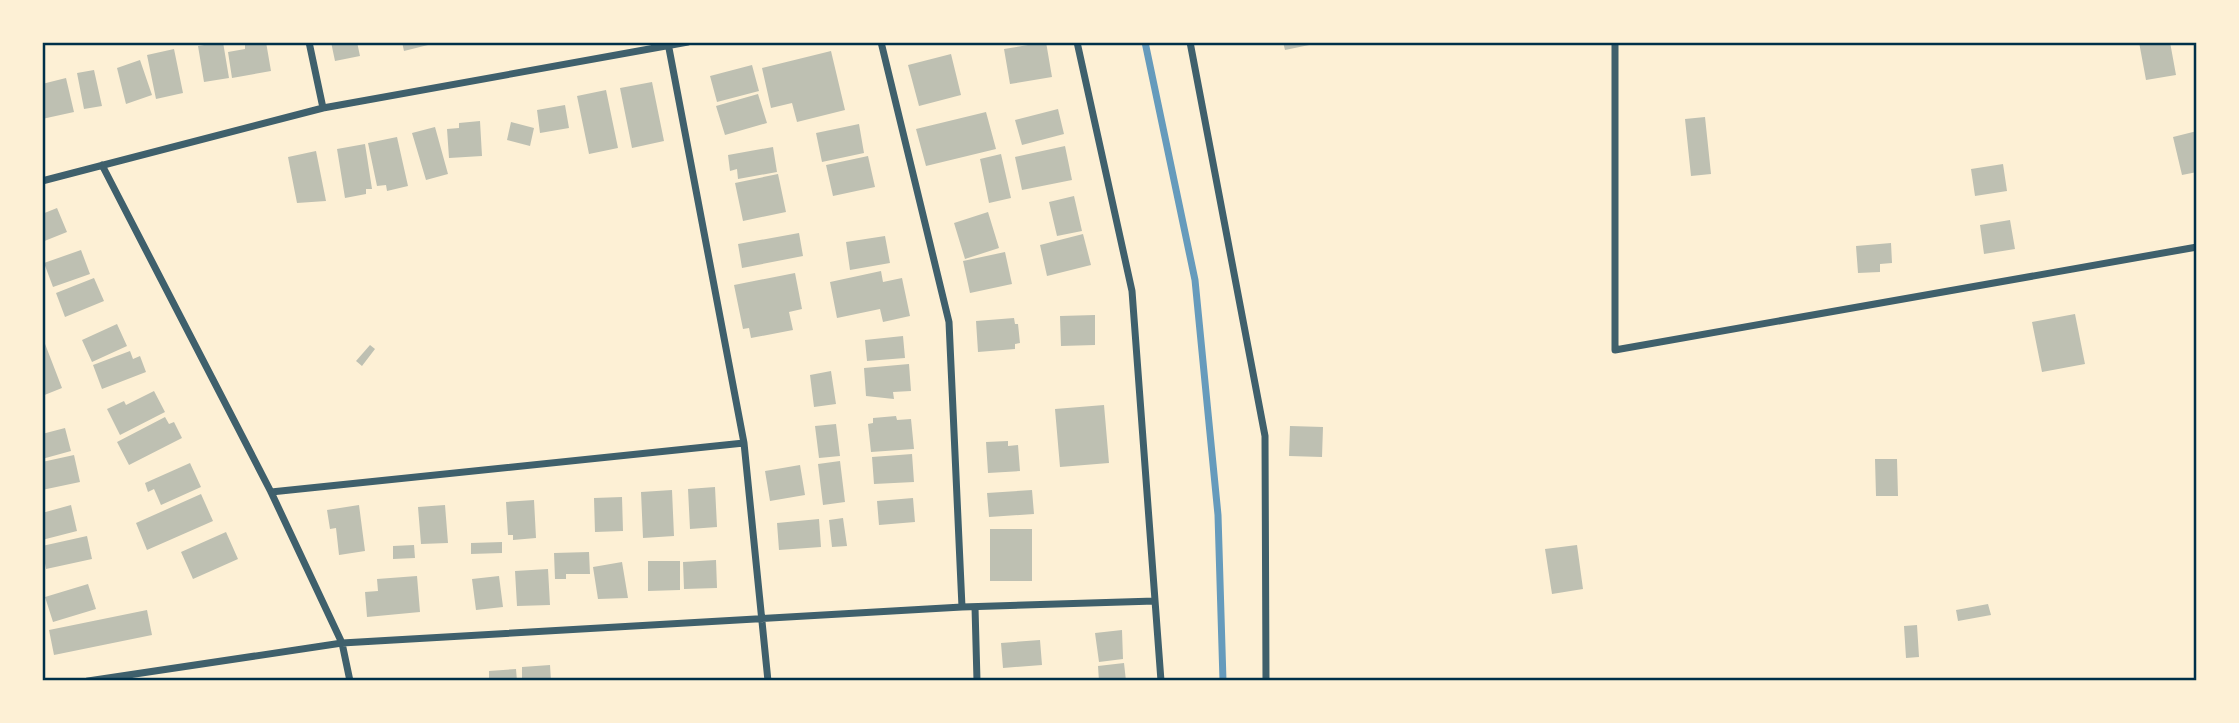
<svg xmlns="http://www.w3.org/2000/svg" width="2239" height="723" viewBox="0 0 2239 723" font-family="Mulish,sans-serif">
<style>
.lines{fill:none;stroke-linecap:round;stroke-linejoin:round}
.stream{stroke:#669bbc;stroke-width:7}
.building{fill:#bec0b2}
.minor{stroke:#3f606c;stroke-width:7}
.neatline{fill:none;stroke:#003049;stroke-width:2.5}
</style>
<rect width="100%" height="100%" fill="#fdf0d5"/>
<g class="lines">
<!-- stream -->
<path class="stream" d="M1145 42 1195 280 1218 515 1223 681"/>
</g>
<!-- building -->
<path class="building" d="M223 42 229 78 204 82 198 46Z
M266 42 271 71 232 78 228 52 245 49V45Z
M331 42H357L360 56 335 61Z
M402 42H436V43L404 51Z
M1046 42 1052 77 1010 84 1004 49Z
M1283 42H1319V43L1285 50Z
M2139 42H2170L2176 75 2146 80Z
M174 49 183 93 156 99 147 55Z
M831 51 845 110 797 122 792 103 771 108 762 68Z
M951 54 961 95 919 106 908 65Z
M140 60 152 95 126 104 117 68Z
M752 65 759 91 717 102 710 76Z
M94 70 102 106 84 109 77 73Z
M66 78 74 112 42 119V84Z
M652 82 664 141 632 148 620 88Z
M606 90 618 148 589 154 577 96Z
M758 94 767 123 725 135 716 106Z
M565 105 569 128 540 133 537 110Z
M1058 109 1064 134 1022 145 1015 120Z
M986 112 996 149 926 166 916 129Z
M1705 117 1711 174 1691 176 1685 119Z
M480 121 482 156 449 158 447 129 459 128V123Z
M511 122 534 128 530 146 507 140Z
M859 124 864 153 822 162 816 133Z
M435 127 448 174 426 180 412 133Z
M2197 131V172L2182 175 2173 137Z
M397 137 408 186 387 191 386 185 377 186 368 143Z
M365 144 372 189H366V194L345 198 337 149Z
M1065 146 1072 180 1022 190 1015 157Z
M773 147 777 172 738 179 737 169 730 171 728 155Z
M316 151 326 201 297 203 288 157Z
M1001 154 1011 198 989 203 980 159Z
M868 156 875 187 833 196 826 165Z
M2003 164 2007 191 1975 196 1971 169Z
M778 174 786 212 743 221 735 183Z
M1074 196 1082 231 1057 236 1049 202Z
M57 208 67 232 42 242V214Z
M988 212 999 248 965 259 954 223Z
M2010 220 2015 249 1984 254 1980 225Z
M799 233 803 256 742 268 738 244Z
M1083 234 1091 265 1047 276 1040 245Z
M885 236 890 263 850 270 846 242Z
M1891 243 1892 263 1880 264V272L1858 273 1856 246Z
M81 250 90 274 53 287 44 263Z
M1005 252 1012 284 970 293 963 261Z
M881 271 883 282 902 278 910 316 883 322 880 309 837 318 830 282Z
M795 273 802 309 789 312 793 330 751 338 749 328 743 329 734 285Z
M94 278 104 301 65 317 56 293Z
M2075 314 2085 364 2042 372 2032 322Z
M1095 315V345L1061 346 1060 316Z
M1014 318 1015 324H1018L1020 343 1015 344V349L978 352 976 321Z
M117 324 127 346 92 362 82 340Z
M42 336 62 388 42 396Z
M903 336 905 358 867 361 865 340Z
M370 345 375 349 362 366 356 361Z
M130 351 133 359 140 356 146 372 102 389 93 365Z
M909 364 911 391 893 392 894 399 866 396 864 368Z
M831 371 836 404 814 407 810 375Z
M154 391 165 412 120 435 107 409 124 401 126 405Z
M1104 405 1109 463 1060 467 1055 409Z
M896 416 897 420 911 419 914 449 871 452 868 424 873 423V418Z
M165 417 169 424 174 422 182 438 129 465 117 442Z
M836 424 840 456 819 458 815 426Z
M1290 426 1323 427 1322 457 1289 456Z
M65 428 71 451 42 459V434Z
M1008 441V446L1018 445 1020 471 988 473 986 442Z
M912 454 914 482 874 484 872 457Z
M74 455 80 482 42 490V462Z
M1875 459H1897L1898 496H1876Z
M840 461 845 502 823 505 818 464Z
M190 463 201 487 161 505 154 489 148 492 145 483Z
M800 465 805 495 770 501 765 471Z
M715 487 717 527 690 529 688 489Z
M672 490 674 536 643 538 641 492Z
M1032 490 1034 514 989 517 987 493Z
M201 494 213 521 147 550 136 523Z
M622 497 623 531 595 532 594 498Z
M913 498 915 522 879 525 877 501Z
M534 500 536 538 513 540V535H508L506 502Z
M71 505 77 531 42 540V513Z
M359 505 365 551 339 555 336 528 330 529 327 510Z
M445 505 448 543 421 544 418 507Z
M843 518 847 546 832 547 829 520Z
M819 519 821 547 779 550 777 523Z
M990 529H1032V581H990Z
M226 532 238 559 193 579 181 552Z
M87 536 92 559 46 569 42 546Z
M502 542V553L471 554V543Z
M414 545 415 558 393 559V546Z
M1577 545 1583 589 1552 594 1545 549Z
M589 552 590 574H566V579H555L554 553Z
M716 560 717 588 684 589 683 562Z
M648 561H680V590L648 591Z
M622 562 628 598 598 599 593 567Z
M548 569 550 605 517 606 515 571Z
M417 576 420 612 367 617 365 592 378 591 377 579Z
M499 576 503 607 476 610 472 579Z
M88 584 96 609 53 622 45 597Z
M1988 604 1991 615 1958 621 1956 610Z
M147 610 152 635 54 655 49 630Z
M1917 625 1919 657 1906 658 1904 626Z
M1122 630 1123 659 1099 662 1095 633Z
M1040 640 1042 665 1003 668 1001 643Z
M1124 663 1126 681H1099L1098 666Z
M550 665 551 681H522V667Z
M516 669 517 681H489V671Z"/>
<g class="lines">
<!-- minor -->
<path class="minor" d="M309 42 323 108
M881 42 949 322 962 607
M1077 42 1132 291 1161 681
M1190 42 1265 436 1266 681
M1615 42V350L2197 247
M668 43 744 443 768 681
M102 165 271 492 342 643 350 681
M42 181 323 108 688 42
M271 492 744 443
M975 607 977 681
M88 681 342 643 962 607 1155 601"/>
</g>
<!-- border -->
<rect width="2239" height="723" fill="none" stroke="#fdf0d5" stroke-width="88"/>
<rect x="44" y="44" width="2151" height="635" class="neatline"/>
</svg>
